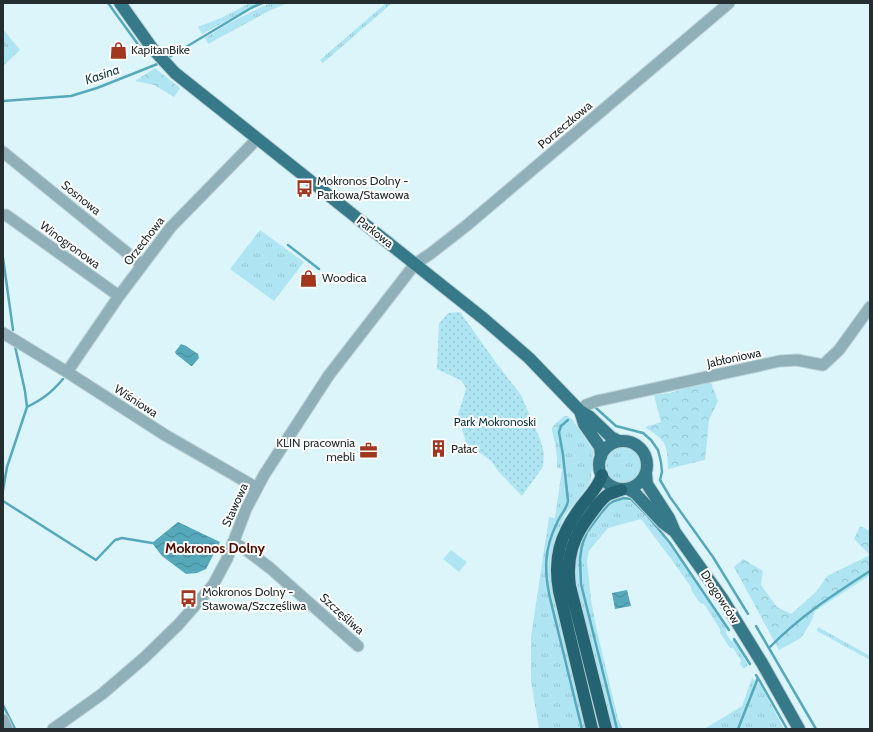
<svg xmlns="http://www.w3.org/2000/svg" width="873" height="732" viewBox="0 0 873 732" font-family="Cabin,sans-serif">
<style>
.grass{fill:url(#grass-tufts)}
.forest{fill:url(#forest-crowns)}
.park{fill:url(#park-dots)}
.garden{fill:#afe5f2}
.water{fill:url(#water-waves)}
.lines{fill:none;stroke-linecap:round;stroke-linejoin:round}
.stream{stroke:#56a8bb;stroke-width:2.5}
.minor-casing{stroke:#bbd1d6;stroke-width:13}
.major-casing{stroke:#bbd1d6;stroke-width:14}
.highway-casing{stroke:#bbd1d6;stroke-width:14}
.minor{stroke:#8fb0b8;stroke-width:11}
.major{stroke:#367a89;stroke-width:12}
.highway{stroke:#246472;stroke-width:12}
.labels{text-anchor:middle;stroke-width:4;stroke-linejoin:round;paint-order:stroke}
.poi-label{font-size:12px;fill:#242e30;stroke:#fff;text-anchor:start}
.street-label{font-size:12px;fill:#242e30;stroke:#fff}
.park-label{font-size:12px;fill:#0e363f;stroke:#fff}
.water-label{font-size:13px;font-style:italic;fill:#1c424b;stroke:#fff}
.quarter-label{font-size:14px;font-weight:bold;fill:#500e00;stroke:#fff}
</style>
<defs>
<pattern id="grass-tufts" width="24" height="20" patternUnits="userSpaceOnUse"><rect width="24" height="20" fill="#afe5f2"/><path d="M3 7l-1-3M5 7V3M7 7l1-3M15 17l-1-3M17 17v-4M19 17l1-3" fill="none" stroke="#96c5d0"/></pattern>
<pattern id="forest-crowns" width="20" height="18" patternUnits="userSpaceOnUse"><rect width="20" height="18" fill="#afe5f2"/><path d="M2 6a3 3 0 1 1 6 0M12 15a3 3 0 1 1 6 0" fill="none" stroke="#96c5d0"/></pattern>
<pattern id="park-dots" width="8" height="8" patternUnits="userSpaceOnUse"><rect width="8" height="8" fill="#afe5f2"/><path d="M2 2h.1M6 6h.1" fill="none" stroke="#96c5d0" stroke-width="1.8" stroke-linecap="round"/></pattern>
<pattern id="water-waves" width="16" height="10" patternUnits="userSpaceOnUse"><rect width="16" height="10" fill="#56a8bb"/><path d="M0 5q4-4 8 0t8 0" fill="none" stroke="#478998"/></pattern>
</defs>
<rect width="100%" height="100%" fill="#dcf5fb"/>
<!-- grass -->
<path class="grass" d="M250 3H259L202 34 198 27 221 18Z
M270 3H288L269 11 208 44 205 38 229 23Z
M386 3H392L323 63 320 60Z
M3 29 20 50 3 66Z
M260 230 304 262 274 301 230 269Z
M564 416H567L572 419 593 450 591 480 588 486 565 515 555 539 550 561 551 582 587 729H539L531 681V637L549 517 555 518 562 469 557 468V456L555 443 552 431V427Z
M606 465a18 18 0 1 1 36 0a18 18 0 1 1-36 0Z
M626 499C638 504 645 514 653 524 680 556 702 592 726 627V633L731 641 734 640 748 665 744 669 740 664 741 660 733 648H730L720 633V629L704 604 700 603 691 590V587L671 559 641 519 608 528 589 551 587 560 591 600 597 631 618 719 623 729H610L576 588 574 569 579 542 602 507 605 509C611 502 617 500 626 499Z
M818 627 870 656V660L817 631Z
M752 678 760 684 784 729H704L742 706Z"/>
<!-- forest -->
<path class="forest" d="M155 68 180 88 174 97 154 85 135 81Z
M710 380 718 401 709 420 705 460 668 469C667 443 667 442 645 427L661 422 654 395 670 393Z
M860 526 870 531V575L815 611 811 622 801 638 779 650 734 567 743 559 763 571 761 585 777 607 791 614 816 592 827 576 870 555 854 539Z"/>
<!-- park -->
<path class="park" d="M460 312 497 364 521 395 540 439 544 453 543 467 522 496 498 471 492 462 482 454 468 450 458 414 466 389 462 381 437 369 439 323 448 313Z"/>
<!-- garden -->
<path class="garden" d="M451 550 467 562 459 572 443 559Z"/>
<!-- water -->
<path class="water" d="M181 344 186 346 198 354 199 358 192 366H191L176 354 175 352Z
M178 522 220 542 206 569 197 573 186 574 162 556 152 543Z
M627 590 631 606 615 609 612 593Z"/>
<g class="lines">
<!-- stream -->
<path class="stream" d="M108 3 145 54
M166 59 251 8 262 3
M3 101 71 96 97 88 160 63
M288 245 319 269
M3 258 13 330
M27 407C43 399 51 393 63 379
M596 408 616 426 643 433 651 440 658 450 661 462 662 472 660 480 670 497 713 557 748 614
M568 420 561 426 559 432 563 455 568 501C567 509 560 515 557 523 544 549 544 571 550 598L582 729
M3 490 7 467 27 407 25 391 15 346
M3 501 96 560 115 540 122 538 152 543
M756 626 816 729
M734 639 750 664
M769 648C800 616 833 595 870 571
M758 678 787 729
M3 705 15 729
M617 729 581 584 580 559 582 545 587 532 601 513 609 504 614 501 624 498 631 499 647 515 670 543 729 630
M738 729 758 678 756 675"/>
<defs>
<path id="minor" d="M3 152 142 265
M6 215 119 296
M3 333 67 372 165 435 257 488
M67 372 119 296 171 227 257 139
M580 411 586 405 597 401 780 361 797 360 823 365 839 350 870 307
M233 542 245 549 270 568 358 646
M3 720 7 729
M53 729 102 694 144 658 179 624 213 585 227 559 246 509 264 475 329 375 415 264 430 254 466 226 729 3"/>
<path id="major" d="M120 3 152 48 175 73 484 319 529 358 580 411 590 417 611 437 619 441
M580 411 584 424 600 447 601 457
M599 465a24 24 0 1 1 48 0a24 24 0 1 1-48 0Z
M646 474 647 484 669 518 675 532 722 598 762 663 799 729
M628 489 635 493 663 523 674 531"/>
<path id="highway" d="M592 729 559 591C553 558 560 535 580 508 588 497 598 488 602 475
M606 729 570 586C566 558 573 537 590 515 595 508 600 501 606 496 610 493 616 492 621 490"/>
</defs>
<!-- minor casing -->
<use href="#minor" class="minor-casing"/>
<!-- major casing -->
<use href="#major" class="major-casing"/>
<!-- highway casing -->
<use href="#highway" class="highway-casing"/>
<!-- minor -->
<use href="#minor" class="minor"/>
<!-- major -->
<use href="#major" class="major"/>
<!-- highway -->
<use href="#highway" class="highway"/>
</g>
<!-- icons -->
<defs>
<symbol id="shop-bare" viewBox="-9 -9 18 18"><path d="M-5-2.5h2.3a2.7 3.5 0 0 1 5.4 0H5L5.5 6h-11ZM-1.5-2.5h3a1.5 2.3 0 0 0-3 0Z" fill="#a0371e" stroke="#fff" stroke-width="2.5" paint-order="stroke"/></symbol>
<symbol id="bus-bare" viewBox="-9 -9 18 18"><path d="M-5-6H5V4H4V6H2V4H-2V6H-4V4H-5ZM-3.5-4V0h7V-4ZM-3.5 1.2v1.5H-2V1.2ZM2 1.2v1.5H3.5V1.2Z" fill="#a0371e" stroke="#fff" stroke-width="2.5" paint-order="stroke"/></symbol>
<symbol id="building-bare" viewBox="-9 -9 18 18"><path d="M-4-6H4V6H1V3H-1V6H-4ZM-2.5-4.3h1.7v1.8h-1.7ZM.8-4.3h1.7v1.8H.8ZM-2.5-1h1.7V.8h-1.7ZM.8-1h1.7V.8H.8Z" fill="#a0371e" stroke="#fff" stroke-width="2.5" paint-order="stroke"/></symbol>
<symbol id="office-bare" viewBox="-9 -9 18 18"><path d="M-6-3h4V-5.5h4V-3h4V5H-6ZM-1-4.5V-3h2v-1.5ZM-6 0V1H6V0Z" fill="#a0371e" stroke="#fff" stroke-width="2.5" paint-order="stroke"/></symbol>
</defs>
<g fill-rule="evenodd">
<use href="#shop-bare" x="106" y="38" width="25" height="25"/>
<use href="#bus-bare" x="292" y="176" width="25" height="25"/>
<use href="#shop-bare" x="296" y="266" width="25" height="25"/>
<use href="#building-bare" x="426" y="436" width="25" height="25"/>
<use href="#office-bare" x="356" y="438" width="25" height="25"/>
<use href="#bus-bare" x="176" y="586" width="25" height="25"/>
</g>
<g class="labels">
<!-- poi labels -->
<g class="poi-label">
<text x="131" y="54">KapitanBike</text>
<text x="317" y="185">Mokronos Dolny -<tspan x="317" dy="14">Parkowa/Stawowa</tspan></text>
<text x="322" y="282">Woodica</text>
<text x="355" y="447" text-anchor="end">KLIN pracownia<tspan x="355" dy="14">mebli</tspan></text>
<text x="451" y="453">Pałac</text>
<text x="202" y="596">Mokronos Dolny -<tspan x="202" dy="14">Stawowa/Szczęśliwa</tspan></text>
</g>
<!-- street labels -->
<g class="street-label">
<text transform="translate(565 125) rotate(-40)" y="4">Porzeczkowa</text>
<text transform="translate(81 198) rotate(39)" y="4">Sosnowa</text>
<text transform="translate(375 232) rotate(38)" y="4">Parkowa</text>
<text transform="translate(144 241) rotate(-52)" y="4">Orzechowa</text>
<text transform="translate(70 245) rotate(36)" y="4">Winogronowa</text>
<text transform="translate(734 358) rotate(-12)" y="4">Jabłoniowa</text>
<text transform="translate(136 401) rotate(33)" y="4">Wiśniowa</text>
<text transform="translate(235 505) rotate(-66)" y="4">Stawowa</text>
<text transform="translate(720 597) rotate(57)" y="4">Drogowców</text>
<text transform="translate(342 614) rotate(42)" y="4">Szczęśliwa</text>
</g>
<!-- park labels -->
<g class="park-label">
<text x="495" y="426">Park Mokronoski</text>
</g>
<!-- water labels -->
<g class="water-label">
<text transform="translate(102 74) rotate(-19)" y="5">Kasina</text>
</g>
<!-- quarter labels -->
<g class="quarter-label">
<text x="215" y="553">Mokronos Dolny</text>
</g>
</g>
<!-- border -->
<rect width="873" height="732" fill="none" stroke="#242e30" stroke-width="8"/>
</svg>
